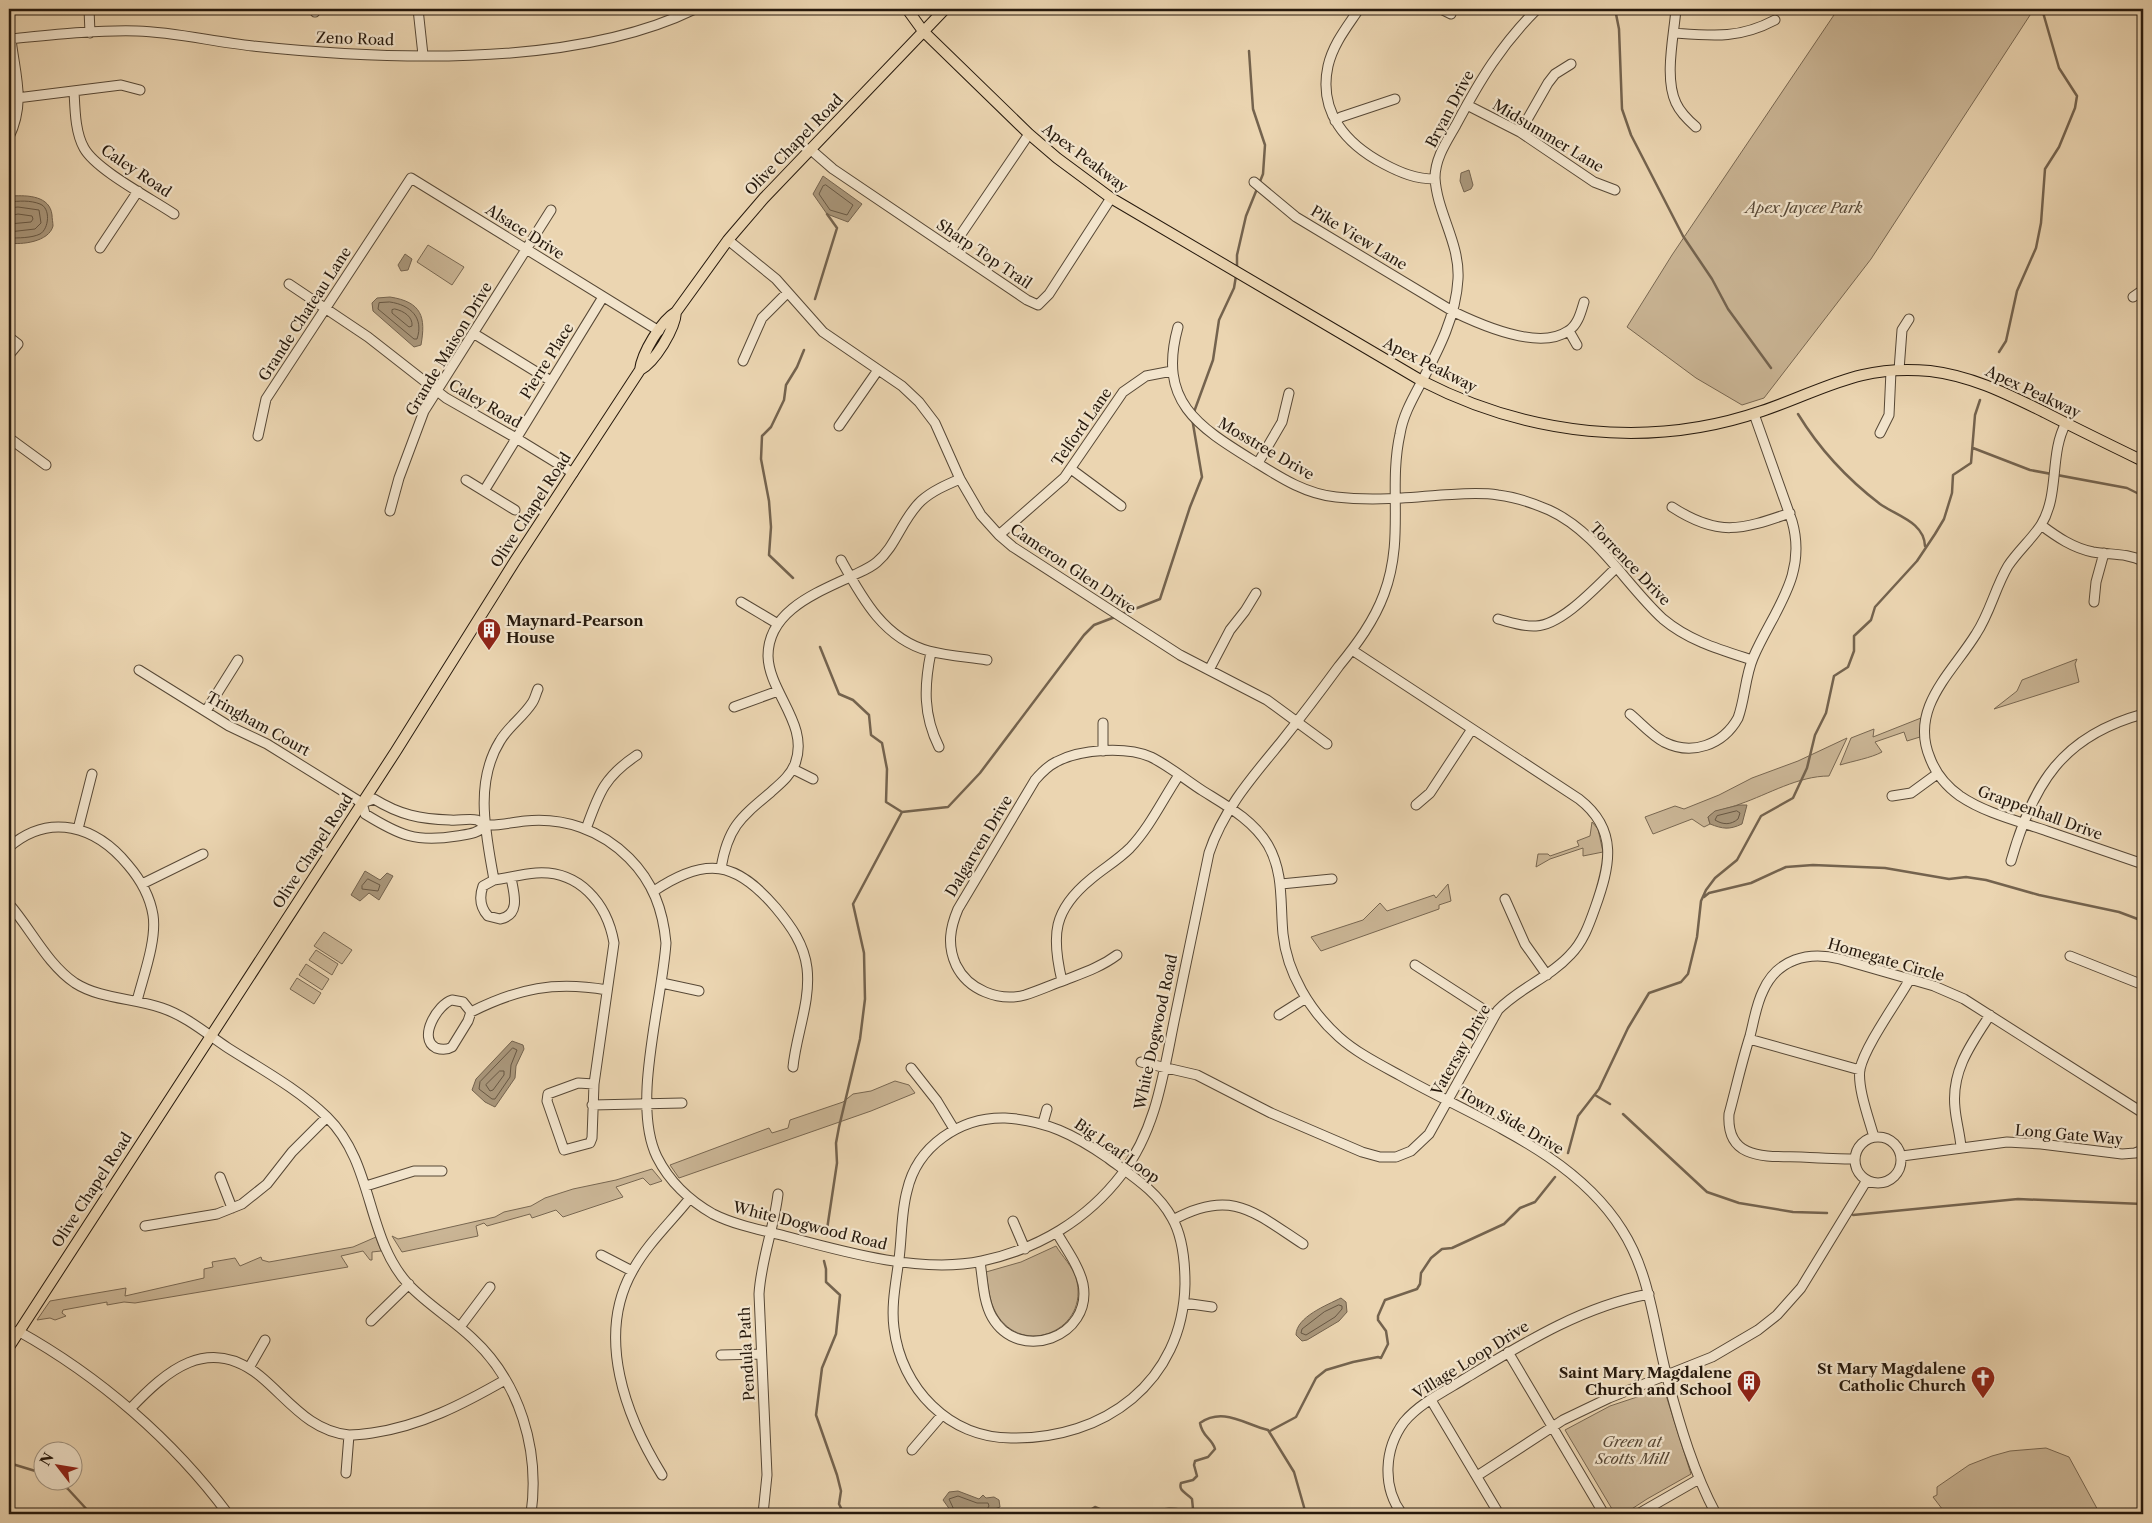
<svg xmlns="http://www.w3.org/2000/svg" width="2152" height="1523" viewBox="0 0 2152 1523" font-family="'Libre Caslon Text',serif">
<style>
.green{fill:#cab595;stroke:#786751}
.water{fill:#a89579;stroke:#74634e}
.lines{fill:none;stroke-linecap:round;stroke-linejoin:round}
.shore{stroke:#675743;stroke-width:1}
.stream{stroke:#74634e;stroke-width:2.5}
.minor-casing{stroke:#574836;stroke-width:11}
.major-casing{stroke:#26190d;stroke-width:12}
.minor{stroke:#f2e4cc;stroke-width:9}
.major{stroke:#ebd5b1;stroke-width:10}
.labels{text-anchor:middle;stroke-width:4.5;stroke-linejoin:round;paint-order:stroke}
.street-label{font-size:15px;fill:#26190d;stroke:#f2e4cc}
.park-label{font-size:15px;font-style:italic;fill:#574836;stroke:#f2e4cc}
.poi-label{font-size:15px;font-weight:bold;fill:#26190d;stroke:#f2e4cc;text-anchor:end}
</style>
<rect width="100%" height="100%" fill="#ebd5b1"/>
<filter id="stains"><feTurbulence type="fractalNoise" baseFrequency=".004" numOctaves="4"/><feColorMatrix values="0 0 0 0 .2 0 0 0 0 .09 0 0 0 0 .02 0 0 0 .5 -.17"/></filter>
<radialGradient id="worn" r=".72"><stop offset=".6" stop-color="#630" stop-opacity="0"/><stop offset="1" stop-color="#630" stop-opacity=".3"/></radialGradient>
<!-- green -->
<path class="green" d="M1838 9H2034L1871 259 1764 398 1742 405 1696 378 1627 327 1672 255Z
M428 245 464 267 452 285 417 262Z
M2077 659 2075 664 2079 682 1994 709 2017 691 2022 680Z
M1921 718 1920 737 1907 741 1904 732 1875 742 1882 752C1871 758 1853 761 1840 765L1851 738 1874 729 1873 737Z
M1847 738 1829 776C1798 776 1769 794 1740 804 1728 809 1717 809 1708 817L1710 824 1704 827 1692 819 1653 834 1645 817 1675 806 1684 809 1719 795 1752 778 1798 761Z
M1592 822 1598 829 1603 852 1583 856V848L1550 859 1536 867 1538 854H1548L1550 856 1579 846 1577 841 1590 836Z
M1448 884 1451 901 1439 905V909L1321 951 1311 937 1363 920 1380 903 1387 911 1434 895 1436 898Z
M324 932 352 950 342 964 314 946Z
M316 950 338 964 332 975 309 960Z
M306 964 329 979 322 990 299 975Z
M297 978 321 993 314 1004 290 989Z
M895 1081 909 1085 915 1093 871 1111 679 1178 670 1165 769 1128 772 1133 788 1128 790 1120 843 1102 853 1094 871 1091Z
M652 1169 662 1181 650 1185 643 1178 616 1187 623 1197 563 1217 556 1210 532 1218 530 1214 487 1226 484 1223 476 1226 478 1236 402 1252 392 1236 398 1239 495 1217 504 1212 531 1206 545 1198 573 1189 616 1180Z
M376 1237 381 1251 372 1252V1260H370L363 1251 341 1256 348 1267 135 1303 124 1302 107 1305V1302L63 1310 62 1313 66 1316 55 1320 50 1318 37 1320 50 1301 126 1288 125 1296 204 1278V1269L213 1267 212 1262 235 1258 240 1266 261 1257 262 1260 269 1262 353 1247Z
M1056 1246C1062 1256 1073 1267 1076 1278 1091 1330 1022 1359 996 1313 989 1301 988 1285 986 1272L1021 1262Z
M1658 1390H1663L1665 1392 1691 1474 1647 1499 1624 1514H1615L1565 1430 1610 1406Z
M2046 1448 2069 1457 2100 1514H1946L1933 1497 1937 1495V1487L1969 1465 1992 1456 2010 1451Z"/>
<!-- water -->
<path class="water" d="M1469 170 1473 185 1471 189 1464 192 1460 181 1461 173Z
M823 176 862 204 848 222 827 214 813 194Z
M12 196C28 195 50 196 52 215 52 218 53 223 53 226 49 242 21 245 9 243V198Z
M405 254 412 259 408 270 401 271 398 265Z
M390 297C422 302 426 317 421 345L414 347 373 311 372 303 377 298Z
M1739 805H1747L1742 824C1729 830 1723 829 1710 824L1708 817 1715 811Z
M365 871 380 880 387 873 393 876 379 900 369 893 360 901 351 895Z
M512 1041 523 1045 524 1049 516 1066 515 1078 495 1107 485 1102 472 1090 476 1079Z
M1341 1298 1346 1302 1347 1312 1339 1321 1307 1340 1302 1341 1296 1335C1296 1317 1327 1305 1341 1298Z
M958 1491 979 1499 983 1495 986 1498 994 1497 999 1500 1000 1507 982 1514H953L943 1500 949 1492Z"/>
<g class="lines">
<!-- shore -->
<path class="shore" d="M826 185 853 205 847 215 830 210 819 194 823 186Z
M9 202C19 201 30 200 40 204 51 208 49 229 40 234 32 238 18 238 9 238
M9 208 18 207 39 210 41 223 35 229 9 232
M9 216 18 214 32 216 33 219 31 222 9 224
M390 302C411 305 424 318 417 339H414L378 309 379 303Z
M395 309C404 311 413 317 412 326L409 327 392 313V310Z
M1737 811 1740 813 1738 819C1731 825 1723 825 1715 820L1717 816Z
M368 879 380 885 378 891 362 889V886Z
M513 1048 517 1050 511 1065 510 1077 495 1099H492L479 1089 480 1082Z
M500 1071H504V1075L493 1090 490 1091 486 1085Z
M1339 1305 1342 1306V1309L1335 1317 1306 1335 1301 1333 1302 1329 1324 1312Z
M956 1514 949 1499 958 1496 977 1503H988L989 1506 984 1514"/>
<!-- stream -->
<path class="stream" d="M1615 9 1619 29 1622 109 1631 135 1683 236 1712 279 1728 309 1771 368
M1237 268V255L1246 216 1263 174 1265 145 1253 109 1249 51
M815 299 837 228 827 214
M1999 352 2006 341 2017 291 2036 248 2041 223 2045 169 2059 147 2075 108 2077 96 2059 68 2042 9
M1194 412 1213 360 1219 320 1234 288 1236 276
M1798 414C1820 450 1846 478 1880 504 1897 516 1924 522 1925 546
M1973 448 2030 470 2127 488 2143 496
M793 578 769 555 771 527 769 501 761 459 762 436 771 427 784 400 786 385 797 367 804 350
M1122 614 1160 599 1190 507 1202 477 1192 418
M820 647 839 694 853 700 869 715 871 735 882 743 887 769 886 802 902 812 948 807 980 773 1084 635 1094 625 1115 617
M1704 897 1709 893 1751 883 1786 867 1813 865 1885 868 1949 879 1966 877 1986 880 2039 895 2119 912 2143 921
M1595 1095 1610 1104
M1623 1114 1707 1192 1739 1203 1793 1212 1827 1213
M1568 1153 1578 1116 1599 1089 1628 1028 1649 993 1681 982 1688 974 1697 937 1701 901 1706 890 1715 878 1737 860 1761 816 1793 798 1807 768 1815 735 1826 713 1834 676 1848 667 1854 651V636L1871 620 1875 607 1917 561 1935 534 1944 519 1952 493 1953 475 1971 463 1975 415 1980 400
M1853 1215 2018 1199 2143 1204
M826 1236 837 1163 836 1143 839 1127 860 1039 865 999 864 953 853 904 902 812
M824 1261 826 1269V1282L840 1295 836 1334 822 1368 816 1415 837 1475 841 1491 839 1504 844 1514
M1270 1431 1296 1417 1316 1378 1326 1370 1353 1362 1378 1357 1381 1358 1388 1344 1386 1331 1378 1320V1316L1385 1300 1417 1289 1420 1284 1421 1273 1431 1258 1442 1249 1452 1248 1504 1224 1520 1208 1535 1202 1555 1177
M9 1463 42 1473
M57 1480 68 1489 91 1514
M1084 1514 1095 1507 1111 1514
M1125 1514H1132
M1157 1514C1164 1505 1180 1510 1191 1511L1193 1509 1192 1499C1187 1493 1178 1491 1181 1483L1193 1480 1197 1476 1194 1465 1195 1461 1208 1457 1215 1449C1212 1438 1202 1437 1200 1423 1223 1407 1244 1424 1268 1430L1294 1472 1306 1514"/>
<defs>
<path id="minor" d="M89 9 90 33
M315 9V12
M418 9 423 55
M1359 9C1347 27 1333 44 1328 66 1318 112 1346 144 1384 164 1401 173 1416 179 1435 179
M1441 9 1451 14
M1676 9C1674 35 1664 78 1676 103 1680 112 1688 120 1696 127
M1674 33C1713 36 1739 39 1775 20
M9 39C51 35 94 30 137 31 175 32 214 42 253 46 385 60 574 68 695 9
M74 91C75 109 75 132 84 148 96 170 152 199 174 214
M9 99 121 85 140 90
M1467 105 1520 132 1594 182 1615 190
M1335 121 1341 117 1395 99
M1520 132 1548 83 1555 74 1571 64
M9 137C26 102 15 75 11 39
M810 149 833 169 1027 300 1038 305 1049 294 1111 198
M1254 182 1296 217 1454 312C1481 325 1539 351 1568 331 1578 325 1581 312 1584 302
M728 240 776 279 823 332 902 386 919 402 935 423 960 479 981 515 999 535 1013 547 1180 655 1267 700 1327 744
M100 248 138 191
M951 249 1029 134
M289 284 368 337 446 398 516 438 573 473
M2133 297 2143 290
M1178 327C1157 403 1199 427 1257 463 1281 478 1306 494 1336 497 1371 501 1407 498 1441 495 1461 494 1479 492 1498 495 1515 497 1533 503 1549 510 1597 532 1625 584 1663 619 1689 641 1721 650 1752 660
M1569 331 1577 345
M473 333 551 381
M9 337 18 344 9 355
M743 361 762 318 787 293
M1899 370 1902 330 1909 319
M2066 423C2049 454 2060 494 2041 525 2031 540 2018 551 2008 566 1995 588 1990 613 1976 634 1952 673 1909 708 1930 758 1936 774 1946 786 1960 796 1985 813 2018 821 2047 831 2079 842 2111 853 2143 864
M839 426 878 370
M1880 433 1889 415 1891 371
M258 436 266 399 411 178 659 331
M9 438 46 465
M1258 463 1282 422 1289 393
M1071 469 1121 506
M466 480 515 510
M484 491 603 297
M1672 507C1718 537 1741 530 1790 513
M390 511 399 478 424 411 551 210
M2041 525C2057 537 2073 548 2093 552 2111 555 2127 553 2143 561
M999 535 1064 478 1123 392 1146 376 1172 371
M841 560C862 598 884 639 929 651 948 656 968 657 987 660
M741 602 778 624
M2094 602 2096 582 2104 553
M1498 619C1510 622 1523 627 1536 626 1562 625 1597 586 1616 568
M931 652C924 686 923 715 939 747
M139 670 229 726 267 744 362 803
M1209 670 1230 630 1245 611 1256 593
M538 689C536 693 535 699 532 703 523 717 508 727 500 741 474 783 486 834 494 880 508 878 522 874 536 873 579 870 607 903 614 943L594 1084 592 1138 590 1143 564 1150 547 1101 548 1094 578 1083 594 1084
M734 707 778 691
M206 711 238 660
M1630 714C1641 723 1651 735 1664 742 1692 756 1723 745 1738 718 1745 699 1745 677 1753 658 1773 611 1808 576 1792 521L1754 414
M1103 723V751
M793 769 813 779
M1892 796 1911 793 1937 774
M362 803 374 799C400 815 420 819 450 820 458 821 469 818 477 820 480 821 483 825 487 825 499 826 513 822 525 821 564 817 601 830 629 858 653 882 663 910 666 943 662 1003 631 1104 657 1157 669 1181 690 1201 713 1214 735 1225 761 1230 785 1236 844 1252 922 1274 982 1261 1038 1249 1087 1220 1122 1174 1158 1127 1164 1068 1176 1012 1187 959 1198 906 1209 853 1223 810 1253 776 1281 742 1301 717 1320 692 1339 666 1357 644 1374 621 1384 594 1405 538 1388 488 1400 434 1403 415 1413 398 1422 381 1439 349 1456 316 1458 279 1460 243 1437 213 1435 178 1435 158 1447 141 1456 125 1480 80 1501 45 1537 9
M362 803 365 814C399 835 416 843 457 836 469 834 477 834 486 825
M1416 805 1430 793 1472 729
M78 829 92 774
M586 829C599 793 604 777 637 755
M9 847C50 812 96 826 128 865 140 879 150 897 153 915 157 940 143 977 137 1001
M2011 861C2033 784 2062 736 2143 714
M721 868C728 827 740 818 771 792 781 783 790 776 795 764 810 725 769 693 768 656 768 611 816 593 850 577 859 572 869 569 877 562 896 546 902 519 921 501 932 491 946 485 960 479
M494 880 483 886C479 897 480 907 488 916L500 919C521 915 514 893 511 878
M142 884 203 854
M1281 884 1332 879
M654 891C706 856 736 861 776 908 791 926 804 944 807 968 811 1001 796 1035 793 1067
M1505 899 1525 944 1547 975
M9 904C31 929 47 964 75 983 100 999 134 998 162 1008 186 1016 207 1034 228 1048 261 1069 298 1089 327 1117 375 1164 365 1238 409 1285 428 1305 452 1319 472 1338 520 1382 540 1450 531 1514
M1117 955C1101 967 1083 973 1065 980 1051 985 1038 991 1025 995 999 1002 968 990 956 965 947 945 950 928 958 909L1035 780C1041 773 1048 766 1056 762 1080 749 1126 746 1151 757 1169 766 1186 780 1203 791 1227 806 1253 820 1268 845 1284 873 1280 903 1283 934 1287 973 1310 1011 1339 1037 1357 1053 1379 1064 1401 1076 1477 1119 1574 1153 1622 1230 1651 1275 1654 1330 1668 1381 1680 1426 1694 1473 1716 1514
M2070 956 2143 985
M1415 965 1494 1016
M1062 981C1051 935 1053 910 1091 879 1104 868 1118 860 1130 848 1150 827 1163 799 1179 775
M662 983 699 991
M471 1012 468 1021 452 1047C447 1050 442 1050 436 1048 417 1038 438 1004 452 1000L463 1002 471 1012C519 988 555 981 607 990
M1279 1015 1306 998
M1749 1039 1860 1070
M1141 1062 1197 1075 1271 1113 1362 1152 1380 1157H1396L1411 1151 1429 1134 1498 1010C1519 988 1549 978 1570 955 1583 942 1589 925 1595 908 1610 866 1619 830 1579 799L1352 650
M911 1068 937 1101 954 1129
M592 1105 682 1103
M1005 1118C1045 1120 1075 1135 1108 1158 1132 1176 1157 1191 1172 1218 1183 1237 1185 1263 1185 1284 1183 1382 1104 1440 1011 1438 949 1438 901 1388 894 1328 891 1305 896 1282 899 1259 902 1237 901 1213 907 1191 917 1146 960 1117 1005 1118Z
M1043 1123 1047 1109
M1855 1160a23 23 0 1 1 46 0a23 23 0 1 1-46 0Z
M1874 1137C1869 1119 1857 1087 1860 1069 1865 1046 1897 1002 1910 979
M1961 1147C1960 1134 1956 1121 1955 1108 1951 1071 1971 1044 1990 1015
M1902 1156 2007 1142 2041 1144 2122 1154 2135 1153 2143 1150
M1855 1159C1837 1159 1819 1158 1801 1157 1767 1156 1726 1161 1729 1114 1736 1088 1742 1061 1750 1036 1754 1021 1756 1005 1763 991 1777 959 1808 951 1840 959L1934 986 1964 999 2143 1113
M220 1177 232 1208
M366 1186 414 1171H442
M1173 1220C1231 1188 1254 1212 1303 1244
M1013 1221 1025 1249
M145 1226 217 1214 242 1204 267 1184 292 1152 327 1117
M601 1255 632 1271
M980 1262C983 1280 983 1301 992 1317 1019 1364 1093 1337 1083 1284 1079 1266 1066 1249 1057 1233
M1184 1303 1212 1307
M371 1321 409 1284
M460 1327 490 1287
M18 1331C99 1376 173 1440 228 1514
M1508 1352 1604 1514
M721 1355 761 1354
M249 1368 265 1340
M1431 1400 1499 1514
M130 1409C166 1371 208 1334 260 1376 288 1399 309 1431 349 1435 356 1435 365 1434 372 1433 421 1426 463 1404 505 1380
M912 1450 942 1415
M346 1473 349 1435
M662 1475C626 1417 595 1336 633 1270 648 1243 671 1222 690 1198
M1477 1476 1563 1420 1609 1398 1712 1357 1758 1330 1777 1315 1801 1288 1867 1180
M763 1514 767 1475 759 1294C761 1260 774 1228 778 1194
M1402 1514C1382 1487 1384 1449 1404 1422 1420 1403 1445 1391 1466 1378 1524 1343 1581 1307 1649 1294
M1638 1514 1699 1479"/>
<path id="major" d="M907 9 923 31 1029 134 1057 158 1111 198 1422 381C1527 435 1649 450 1762 411 1824 390 1859 364 1930 371 1972 376 2007 394 2044 412 2077 429 2110 445 2143 461
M640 370C655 362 675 329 676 312
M9 1347 396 751 515 561 640 370C642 353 661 321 676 312L728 240 764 198 945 9"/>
</defs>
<!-- minor casing -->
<use href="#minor" class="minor-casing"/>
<!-- major casing -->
<use href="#major" class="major-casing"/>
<!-- minor -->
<use href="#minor" class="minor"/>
<!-- major -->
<use href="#major" class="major"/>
</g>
<!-- icons -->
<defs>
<symbol id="building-pin" viewBox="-11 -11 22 30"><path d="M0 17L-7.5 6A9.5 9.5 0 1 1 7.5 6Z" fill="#8f2418" stroke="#f2e4cc"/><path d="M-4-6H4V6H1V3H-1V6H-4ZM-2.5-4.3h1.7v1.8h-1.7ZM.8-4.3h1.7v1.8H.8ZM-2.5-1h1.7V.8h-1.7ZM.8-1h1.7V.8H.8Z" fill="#fff"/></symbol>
<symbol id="church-pin" viewBox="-11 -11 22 30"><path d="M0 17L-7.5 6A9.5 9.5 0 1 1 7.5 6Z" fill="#8f2418" stroke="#f2e4cc"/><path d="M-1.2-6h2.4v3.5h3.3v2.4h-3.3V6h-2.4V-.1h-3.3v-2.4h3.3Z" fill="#fff"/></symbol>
</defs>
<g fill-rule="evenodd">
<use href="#building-pin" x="475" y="616" width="28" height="38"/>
<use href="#church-pin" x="1969" y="1364" width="28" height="38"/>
<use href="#building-pin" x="1735" y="1368" width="28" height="38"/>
</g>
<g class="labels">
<!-- street labels -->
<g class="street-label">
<text transform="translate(355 39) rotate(2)" y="5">Zeno Road</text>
<text transform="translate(1450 109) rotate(-62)" y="5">Bryan Drive</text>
<text transform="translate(1548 136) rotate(31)" y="5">Midsummer Lane</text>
<text transform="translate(794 145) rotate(-46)" y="5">Olive Chapel Road</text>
<text transform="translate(1085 158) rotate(37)" y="5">Apex Peakway</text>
<text transform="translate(136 171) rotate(34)" y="5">Caley Road</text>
<text transform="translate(525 232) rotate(32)" y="5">Alsace Drive</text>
<text transform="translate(1359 238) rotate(31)" y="5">Pike View Lane</text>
<text transform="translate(984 254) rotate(34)" y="5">Sharp Top Trail</text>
<text transform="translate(305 314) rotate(-57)" y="5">Grande Chateau Lane</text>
<text transform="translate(449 349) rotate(-59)" y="5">Grande Maison Drive</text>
<text transform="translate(547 361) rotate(-58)" y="5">Pierre Place</text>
<text transform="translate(1430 365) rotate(27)" y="5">Apex Peakway</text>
<text transform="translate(2033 392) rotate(25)" y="5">Apex Peakway</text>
<text transform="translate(485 404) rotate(30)" y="5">Caley Road</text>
<text transform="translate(1082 427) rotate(-55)" y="5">Telford Lane</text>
<text transform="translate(1266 449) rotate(30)" y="5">Mosstree Drive</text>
<text transform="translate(531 510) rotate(-57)" y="5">Olive Chapel Road</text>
<text transform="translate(1630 564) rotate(46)" y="5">Torrence Drive</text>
<text transform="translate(1073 569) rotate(34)" y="5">Cameron Glen Drive</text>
<text transform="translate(258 724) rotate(29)" y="5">Tringham Court</text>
<text transform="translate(2040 813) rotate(20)" y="5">Grappenhall Drive</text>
<text transform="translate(979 846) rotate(-59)" y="5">Dalgarven Drive</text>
<text transform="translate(313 851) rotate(-57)" y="5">Olive Chapel Road</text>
<text transform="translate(1886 960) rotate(16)" y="5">Homegate Circle</text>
<text transform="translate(1156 1032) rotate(-78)" y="5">White Dogwood Road</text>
<text transform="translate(1461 1050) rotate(-60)" y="5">Vatersay Drive</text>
<text transform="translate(1511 1121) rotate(30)" y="5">Town Side Drive</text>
<text transform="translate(2069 1135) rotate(5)" y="5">Long Gate Way</text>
<text transform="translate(1117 1151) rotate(35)" y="5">Big Leaf Loop</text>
<text transform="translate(92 1190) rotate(-57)" y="5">Olive Chapel Road</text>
<text transform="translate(810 1226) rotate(14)" y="5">White Dogwood Road</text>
<text transform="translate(747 1354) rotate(-93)" y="5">Pendula Path</text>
<text transform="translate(1471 1360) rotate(-32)" y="5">Village Loop Drive</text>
</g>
<!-- park labels -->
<g class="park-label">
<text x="1804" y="213">Apex Jaycee Park</text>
<text x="1632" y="1447">Green at<tspan x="1632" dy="17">Scotts Mill</tspan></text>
</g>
<!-- poi labels -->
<g class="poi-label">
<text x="506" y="626" text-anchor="start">Maynard-Pearson<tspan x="506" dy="17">House</tspan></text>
<text x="1966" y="1374">St Mary Magdalene<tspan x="1966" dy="17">Catholic Church</tspan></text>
<text x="1732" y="1378">Saint Mary Magdalene<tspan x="1732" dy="17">Church and School</tspan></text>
</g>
</g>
<!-- margin -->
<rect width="2152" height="1523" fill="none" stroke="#ebd5b1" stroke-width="30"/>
<rect x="10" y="10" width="2132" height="1503" fill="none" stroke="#26190d" stroke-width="2.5"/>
<rect x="15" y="15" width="2122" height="1493" fill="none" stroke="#26190d"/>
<!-- north arrow -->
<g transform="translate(58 1466) rotate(301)"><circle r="24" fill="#f2e4cc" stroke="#a09380"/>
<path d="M0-4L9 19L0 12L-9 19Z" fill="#8f2418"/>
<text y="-8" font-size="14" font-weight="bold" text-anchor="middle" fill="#26190d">N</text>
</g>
<rect width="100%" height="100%" filter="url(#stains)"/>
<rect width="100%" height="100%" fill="url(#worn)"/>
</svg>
